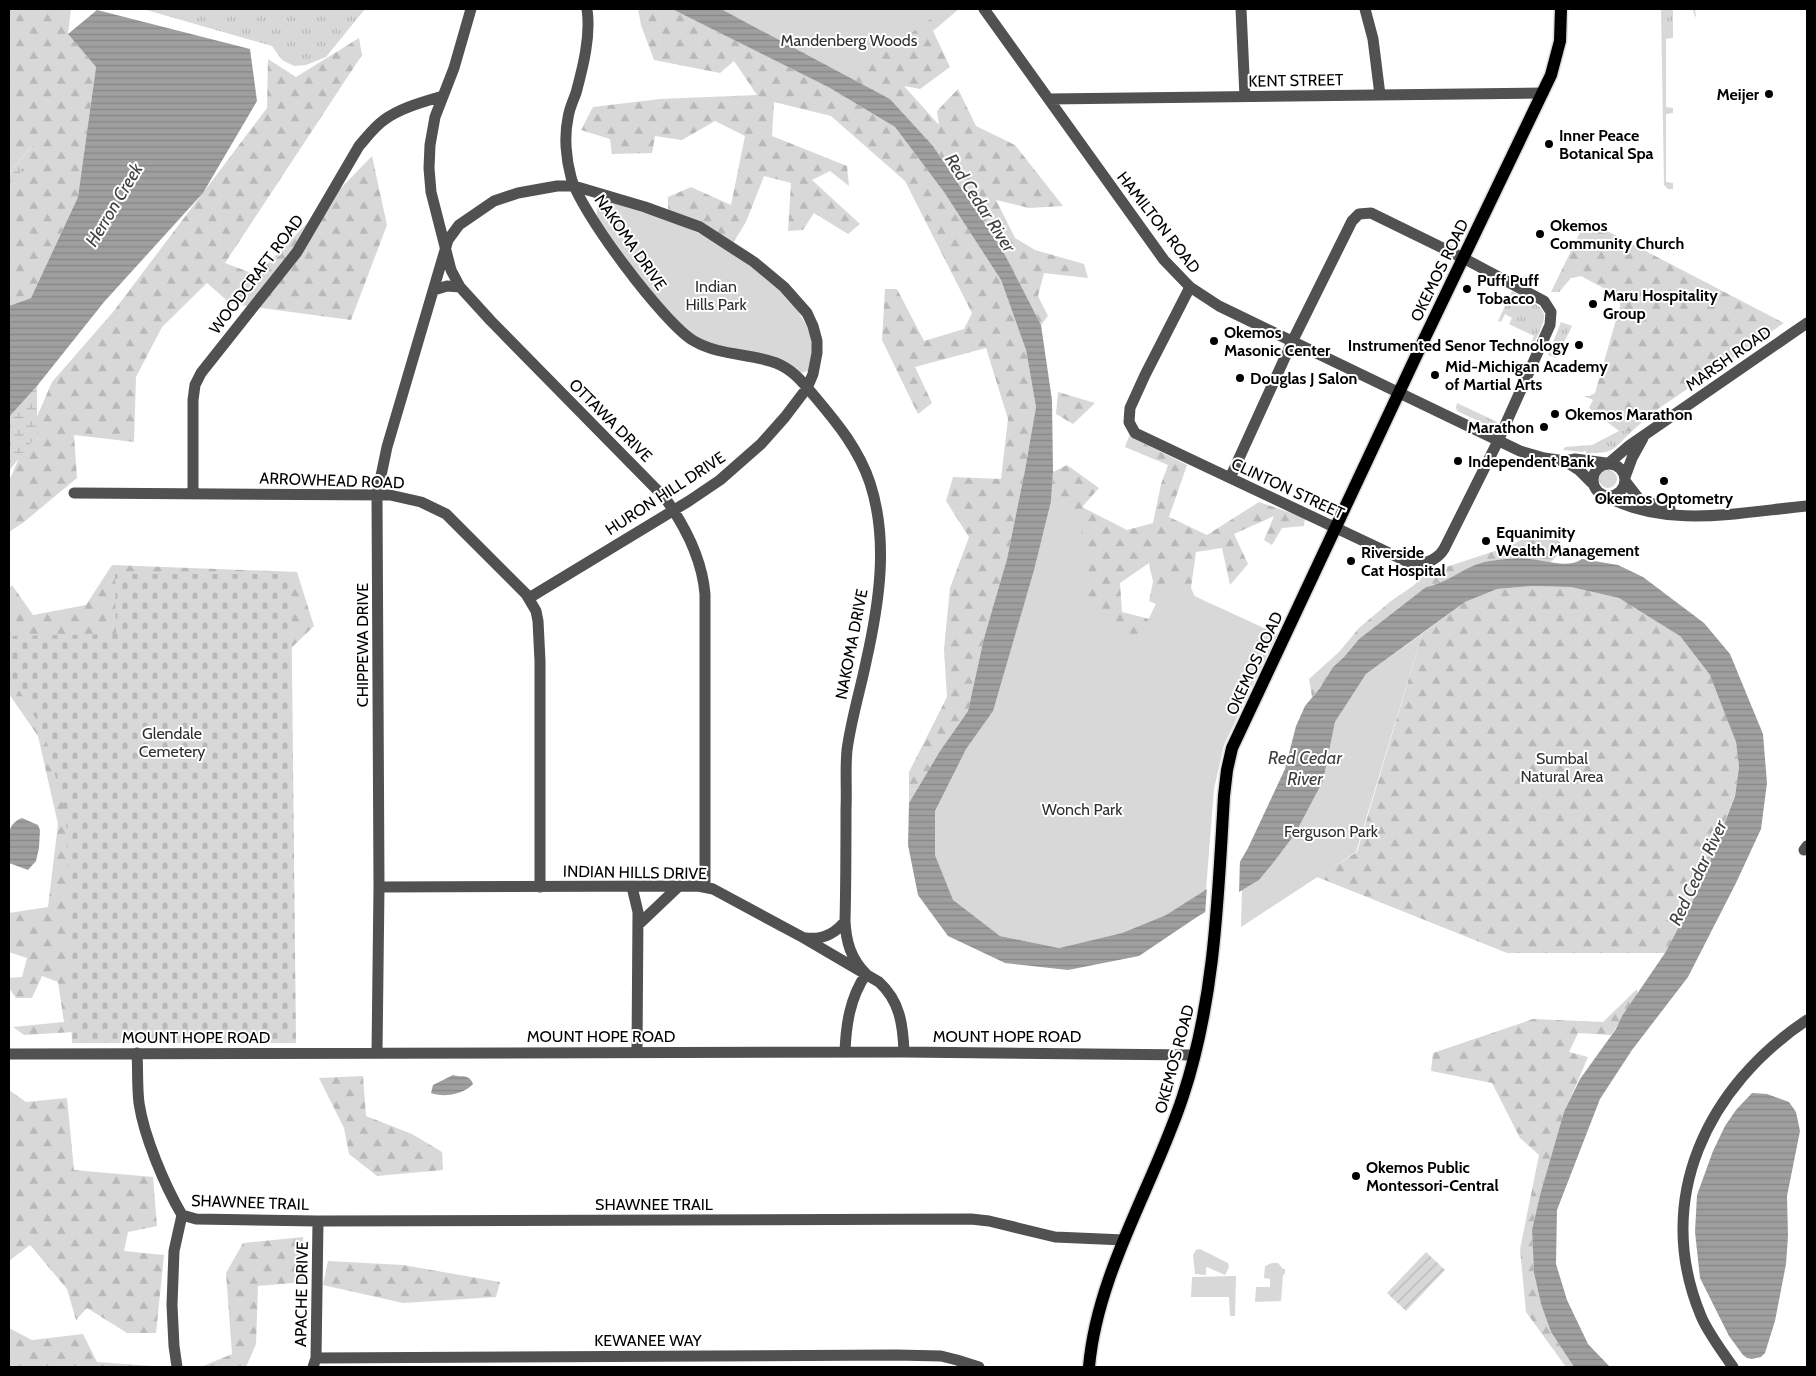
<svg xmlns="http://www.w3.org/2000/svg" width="1816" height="1376" viewBox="0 0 1816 1376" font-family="Cabin,sans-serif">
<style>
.grass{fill:url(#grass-tufts)}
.forest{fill:url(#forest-firs)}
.wetland{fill:url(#wetland-marsh)}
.cemetery{fill:url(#cemetery-stones)}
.park{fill:#d8d8d8}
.garden{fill:url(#garden-furrows)}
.water{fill:url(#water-rules)}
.pier{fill:#fff}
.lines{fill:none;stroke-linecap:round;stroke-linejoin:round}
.major-casing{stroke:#dbdbdb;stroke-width:15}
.minor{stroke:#515151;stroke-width:11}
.major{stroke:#000;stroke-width:12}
.poi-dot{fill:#000;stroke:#fff;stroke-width:2}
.labels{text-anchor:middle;stroke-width:4;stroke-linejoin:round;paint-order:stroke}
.park-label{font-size:16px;fill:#2f2f2f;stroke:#fff}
.street-label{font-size:16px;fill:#000;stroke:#fff}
.poi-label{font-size:16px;font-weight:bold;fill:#000;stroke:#fff;text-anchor:start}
.water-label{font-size:18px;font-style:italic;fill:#404040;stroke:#fff}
</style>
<defs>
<pattern id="grass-tufts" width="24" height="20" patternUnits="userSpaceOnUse" patternTransform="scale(1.25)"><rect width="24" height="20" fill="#d8d8d8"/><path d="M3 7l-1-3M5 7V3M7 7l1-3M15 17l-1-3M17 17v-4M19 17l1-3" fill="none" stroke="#b8b8b8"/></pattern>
<pattern id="forest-firs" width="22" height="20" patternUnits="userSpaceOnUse" patternTransform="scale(1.25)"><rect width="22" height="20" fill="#d8d8d8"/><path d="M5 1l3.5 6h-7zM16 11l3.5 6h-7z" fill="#b8b8b8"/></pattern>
<pattern id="wetland-marsh" width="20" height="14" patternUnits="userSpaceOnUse" patternTransform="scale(1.25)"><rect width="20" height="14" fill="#d8d8d8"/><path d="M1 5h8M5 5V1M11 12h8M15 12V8" fill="none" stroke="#b8b8b8"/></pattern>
<pattern id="cemetery-stones" width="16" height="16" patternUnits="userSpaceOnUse" patternTransform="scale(1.25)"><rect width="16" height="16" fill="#d8d8d8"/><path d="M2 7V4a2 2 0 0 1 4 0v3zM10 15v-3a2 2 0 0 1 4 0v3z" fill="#b8b8b8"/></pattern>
<pattern id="garden-furrows" width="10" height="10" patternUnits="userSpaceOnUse" patternTransform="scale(1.25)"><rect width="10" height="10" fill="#d8d8d8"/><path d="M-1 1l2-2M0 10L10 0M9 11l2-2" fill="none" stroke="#b8b8b8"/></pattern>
<pattern id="water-rules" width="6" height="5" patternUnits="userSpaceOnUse" patternTransform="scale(1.25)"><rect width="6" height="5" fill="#9f9f9f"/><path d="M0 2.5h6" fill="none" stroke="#878787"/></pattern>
</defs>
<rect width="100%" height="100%" fill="#fff"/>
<!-- grass -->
<path class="grass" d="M143 9H365L326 57 306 65 294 66 282 60 272 46Z
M1661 9H1695L1696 16 1695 17 1693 10H1673V38L1666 39V107L1673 108V113L1666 114V182L1673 183V189H1668L1664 185Z
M1512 291C1554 313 1549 310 1530 352L1527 351 1534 336 1509 324 1512 318 1505 314 1501 322 1498 321Z
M1561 322 1572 326 1556 358 1548 355Z
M1457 403 1493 420 1498 423 1494 426H1489L1457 411 1456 407Z
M1619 431H1632C1613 449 1615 454 1586 453V451H1584L1583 452 1563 450 1565 447 1592 445Z
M1599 479a9 9 0 1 1 18 0a9 9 0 1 1-18 0Z"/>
<!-- forest -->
<path class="forest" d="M9 9H71L68 34 96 67 78 197 31 298 9 306V195L32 146 9 173Z
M638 9H672L830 88 895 127 944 192 1001 280 1026 350 1036 407 1025 470 1007 559 984 638 968 711 940 751 909 803V772L947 697 944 649 950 588 969 537 946 501 953 477 1001 479 1008 419 986 348 915 367 932 403 918 414 882 340 885 289H897L924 341 964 329 972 313 905 181 831 116 774 102 772 136 847 166 849 186 830 171 812 180 860 224 848 234 814 213 803 230 788 231 791 183 764 176 746 222 733 243 668 210V197L691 187 731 205 745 136 715 121 682 140 655 136 652 153 612 154 610 139 581 130 593 107 660 99 757 95 734 61 720 73 654 60 641 25Z
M721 9H959L933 31 950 67 920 89 904 86 939 125 937 111 958 89 976 126 1015 145 1063 206 1029 208 996 200 1015 238 1035 250 1084 264 1088 278 1044 273 1038 296 1048 316 1041 325 1002 249 933 146 890 99Z
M359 38 362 55 225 263 257 275 372 156 387 225 351 320 231 304 207 283 162 327 136 377 134 442 74 435 77 478 24 522 9 532V481L52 382 113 312 267 108 268 59 296 77Z
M1586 220 1784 323 1655 411 1632 431H1619L1589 408 1593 400 1584 396H1590L1595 393 1620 306 1619 299 1616 295 1581 276 1571 278 1559 292H1551Z
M1058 392 1095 403 1073 424 1056 414Z
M1129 436 1187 465 1169 517 1207 535 1259 502 1305 518 1304 526 1282 528 1272 545 1264 540 1274 516 1234 534 1248 564 1230 585 1222 548 1196 552 1191 588 1208 626 1149 601 1153 582 1149 563 1120 583 1122 612 1204 633 935 811 1051 501 1053 472 1067 465 1099 488 1082 507 1127 530 1153 523 1161 484 1168 465 1125 447Z
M1551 531 1564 548 1550 563C1527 558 1499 557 1476 565 1458 572 1445 584 1426 587L1359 639 1344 657 1333 667 1320 688 1312 697 1309 679 1339 652 1359 628 1391 601 1413 586 1425 574 1510 546 1533 533Z
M112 565 297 572 314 626 284 655 106 1030 24 1035 13 1027 64 1022 58 982 42 976 32 998H16L9 988V978L22 977 27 958 9 952V913L48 907 58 824 38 736 9 694V589L12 585 33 615 86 605Z
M1532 586 1571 587 1619 598 1647 614 1680 636 1710 675 1722 703 1736 742 1739 767 1735 795 1700 887 1665 953H1507L1317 877 1357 852 1422 634 1465 602 1497 589Z
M1637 989 1638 996 1611 1035 1578 1033 1569 1052 1588 1057 1564 1113 1540 1195 1532 1230 1534 1273 1541 1304 1551 1332 1574 1367H1566L1526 1312 1520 1249 1539 1155 1520 1138 1492 1083 1431 1071 1433 1053 1533 1019 1603 1022Z
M363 1076 366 1116 412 1134 442 1152 443 1170 377 1176 349 1154 344 1128 319 1078Z
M9 1090 26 1102 67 1098 74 1170 153 1177 157 1226 128 1232 124 1251 164 1255 156 1333H127L87 1308 76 1320 67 1289 30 1245 9 1261Z
M303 1237 304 1282 258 1286 256 1344 246 1367H201L232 1354 226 1273 243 1243Z
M328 1261 403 1265 500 1282 496 1297 403 1303 323 1285Z
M9 1328 32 1340 83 1334 97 1362 166 1367H9Z"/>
<!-- wetland -->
<path class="wetland" d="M34 144 9 195V173Z
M37 386V435L9 471V417Z"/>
<!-- cemetery -->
<path class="cemetery" d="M115 574H291L296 1043H72L66 815 43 731 9 673V636L116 634Z"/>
<!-- park -->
<path class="park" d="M721 9H944L852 77Z
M607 201 677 223 722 244 777 287 795 306 809 330 813 349 809 371 800 373C769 363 735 355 705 341 665 322 626 256 599 220 595 211 595 203 607 201Z
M1051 501 1080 515 1087 596 1091 607 1137 643 1166 583 1277 634 1224 745 1214 789 1206 890 1166 915 1122 933 1059 948 1000 936 953 901 935 855V811L966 749 993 711 1034 570Z
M1422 634 1356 852 1241 927 1242 890 1259 880 1295 834 1323 781 1335 722 1366 674Z
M1200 1249 1228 1263 1229 1267 1225 1275 1207 1267 1206 1268V1275L1195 1274 1193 1255 1196 1250Z
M1272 1263H1278L1283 1269H1285V1274L1283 1275 1281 1301 1255 1302 1256 1287H1270V1279L1264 1278 1265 1266Z
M1236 1276 1235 1316H1230L1229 1297H1191L1192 1277Z"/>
<!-- garden -->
<path class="garden" d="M1426 1252 1445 1270 1406 1311 1387 1293Z"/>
<!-- water -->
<path class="water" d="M672 9H721L890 99 933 146 1002 249 1041 325 1052 400 1053 472 1051 501 1034 570 993 711 966 749 935 811V855L953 900 1000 936 1059 948 1122 933 1166 915 1234 872 1248 848 1285 769 1296 726 1305 706 1320 688 1333 667 1344 657 1359 639 1426 587C1444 584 1458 572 1475 565 1490 559 1513 558 1529 559 1545 560 1568 569 1582 559L1618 565 1643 577 1704 623 1730 654 1763 734 1767 783 1761 829 1736 883 1688 977 1632 1050 1600 1099 1557 1210 1556 1264 1567 1300 1588 1344 1610 1367H1574L1551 1332 1541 1304 1534 1273 1532 1230 1540 1195 1564 1112 1580 1079 1616 1029 1622 1016 1665 953 1700 887 1735 796 1739 767 1736 742 1710 675 1680 636 1619 598 1571 587 1532 586 1497 589 1465 602 1366 674 1335 722 1323 781 1295 834 1273 863 1259 880 1197 917 1139 956 1068 970 1005 963 948 936 918 895 908 845 909 803 940 751 968 711 984 638 1007 559 1025 470 1036 407 1026 350 1001 280 944 192 895 127 830 88Z
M97 10 250 49 257 101 203 193 104 302 37 386 9 417V306L31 298 78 197 96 67 68 34Z
M22 818 38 825 40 830 39 848 36 861 28 870 9 863C9 846 3 825 22 818Z
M453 1075C461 1078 469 1073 473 1084 464 1094 444 1098 431 1093L433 1085Z
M1752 1093 1767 1094 1789 1102 1796 1112 1800 1131 1787 1196 1788 1236 1786 1264 1775 1321 1765 1353 1761 1357 1752 1359 1747 1358 1743 1355 1729 1336 1700 1278 1695 1232 1697 1195 1713 1151 1725 1126 1736 1110Z"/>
<!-- pier -->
<path class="pier" d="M1240 857 1239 895 1205 915 1207 886 1232 870Z"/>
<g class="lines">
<defs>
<path id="major" d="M1089 1367C1097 1273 1154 1185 1183 1096 1215 999 1218 897 1224 796L1227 770 1232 748 1418 352 1551 75 1560 41 1561 9"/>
</defs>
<!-- major casing -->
<use href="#major" class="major-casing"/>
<!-- minor -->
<path class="minor" d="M471 9 454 68 435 117 430 145 429 168 431 192 451 270 460 287 491 321 665 498C685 526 702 559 705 594V887
M587 9C591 36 583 67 576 93 573 101 569 109 568 118 564 136 566 159 571 177 579 210 665 325 694 341 720 356 749 353 776 363 794 370 804 384 816 398 838 424 859 450 870 483 889 541 879 604 866 662 860 691 851 720 847 750 845 770 847 790 846 809 846 846 846 884 845 921 846 942 851 959 866 974 850 998 846 1024 845 1052
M984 9 1164 260 1190 287 1219 306 1520 451 1544 458 1565 461 1575 459 1606 463
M1241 9 1245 97
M1365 9 1373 39 1380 95
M1049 99 1543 93
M1190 287 1145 375 1130 408 1129 422 1135 433 1406 561C1421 566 1436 562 1444 549L1498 441 1550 325 1551 312 1544 301 1463 258 1371 213 1359 214 1352 221 1292 342 1230 478
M434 290 447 286 460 287
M1565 461 1579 470 1592 483
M1609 463 1630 445 1807 323
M1593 480a16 16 0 1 1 32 0a16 16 0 1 1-32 0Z
M1625 477 1632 458 1643 438
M1625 481 1639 499 1670 509
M74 493 390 495 421 502 446 514 526 594 536 611 538 621 540 661V887
M193 494V400L195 385 201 373 297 252 359 146C367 137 374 127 384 120 400 108 423 102 443 96
M1604 495C1665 530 1741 512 1807 506
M1804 850 1807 846
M379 887 698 886 713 889 804 938 879 982C900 1001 903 1025 904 1052
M632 887 638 912 637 1052
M638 925 678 887
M806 938C822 940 835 934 845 921
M137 1053C138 1070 137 1087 139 1103 144 1137 165 1186 182 1215L174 1251 172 1305 174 1346 177 1367
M377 1053 379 887 377 495 387 447 448 240 459 225 494 201 518 193 557 186H574L645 207 700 227 754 262 784 287 807 313 813 326 817 341V353L813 374 807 388 785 417 761 444 720 480 689 501 529 598
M9 1054 904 1052 1194 1055
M182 1215 196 1219 318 1221 971 1219 989 1221 1055 1237 1124 1240
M316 1358 896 1355 941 1356 957 1360 979 1367
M313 1367 316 1358 318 1221
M1733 1367C1723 1353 1707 1331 1701 1316 1652 1199 1708 1086 1807 1020"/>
<!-- major -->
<use href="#major" class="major"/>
</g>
<!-- markers -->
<g class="poi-dot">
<circle cx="1769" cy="94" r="5"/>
<circle cx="1549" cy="144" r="5"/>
<circle cx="1540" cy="234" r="5"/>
<circle cx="1467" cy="289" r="5"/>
<circle cx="1593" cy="304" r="5"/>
<circle cx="1214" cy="341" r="5"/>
<circle cx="1579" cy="345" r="5"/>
<circle cx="1435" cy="375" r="5"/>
<circle cx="1240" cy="378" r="5"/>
<circle cx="1555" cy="414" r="5"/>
<circle cx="1544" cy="427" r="5"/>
<circle cx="1458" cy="461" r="5"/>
<circle cx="1664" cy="481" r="5"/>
<circle cx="1486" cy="541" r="5"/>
<circle cx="1351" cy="561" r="5"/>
<circle cx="1356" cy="1176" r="5"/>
</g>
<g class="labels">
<!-- park labels -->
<g class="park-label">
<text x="849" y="46">Mandenberg Woods</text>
<text x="716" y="292">Indian<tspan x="716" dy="18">Hills Park</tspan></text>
<text x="172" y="739">Glendale<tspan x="172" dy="18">Cemetery</tspan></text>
<text x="1562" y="764">Sumbal<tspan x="1562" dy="18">Natural Area</tspan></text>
<text x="1082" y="815">Wonch Park</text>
<text x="1331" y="837">Ferguson Park</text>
</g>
<!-- street labels -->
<g class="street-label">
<text transform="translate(1296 80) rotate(-1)" y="6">KENT STREET</text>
<text transform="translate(1159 222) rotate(52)" y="6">HAMILTON ROAD</text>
<text transform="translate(631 242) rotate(55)" y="6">NAKOMA DRIVE</text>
<text transform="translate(1439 270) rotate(-64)" y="6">OKEMOS ROAD</text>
<text transform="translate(256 274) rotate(-53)" y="6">WOODCRAFT ROAD</text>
<text transform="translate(1728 358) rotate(-35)" y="6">MARSH ROAD</text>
<text transform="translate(611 420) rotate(45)" y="6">OTTAWA DRIVE</text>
<text transform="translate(332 480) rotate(2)" y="6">ARROWHEAD ROAD</text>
<text transform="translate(1288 488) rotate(25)" y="6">CLINTON STREET</text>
<text transform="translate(665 493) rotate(-33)" y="6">HURON HILL DRIVE</text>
<text transform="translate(851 644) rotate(-79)" y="6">NAKOMA DRIVE</text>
<text transform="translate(362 645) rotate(-90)" y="6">CHIPPEWA DRIVE</text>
<text transform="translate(1254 663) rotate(-65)" y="6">OKEMOS ROAD</text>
<text transform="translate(635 872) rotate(1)" y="6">INDIAN HILLS DRIVE</text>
<text x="601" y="1042">MOUNT HOPE ROAD</text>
<text x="1007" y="1042">MOUNT HOPE ROAD</text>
<text x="196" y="1043">MOUNT HOPE ROAD</text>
<text transform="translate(1174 1059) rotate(-75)" y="6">OKEMOS ROAD</text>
<text transform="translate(250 1202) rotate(2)" y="6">SHAWNEE TRAIL</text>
<text x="654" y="1210">SHAWNEE TRAIL</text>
<text transform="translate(301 1294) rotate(-89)" y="6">APACHE DRIVE</text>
<text x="648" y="1346">KEWANEE WAY</text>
</g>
<!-- poi labels -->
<g class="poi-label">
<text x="1759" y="100" text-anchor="end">Meijer</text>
<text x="1559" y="141">Inner Peace<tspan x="1559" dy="18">Botanical Spa</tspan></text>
<text x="1550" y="231">Okemos<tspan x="1550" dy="18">Community Church</tspan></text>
<text x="1477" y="286">Puff Puff<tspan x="1477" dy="18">Tobacco</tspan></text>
<text x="1603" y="301">Maru Hospitality<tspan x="1603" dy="18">Group</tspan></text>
<text x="1224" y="338">Okemos<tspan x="1224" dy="18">Masonic Center</tspan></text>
<text x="1569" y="351" text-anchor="end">Instrumented Senor Technology</text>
<text x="1445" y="372">Mid-Michigan Academy<tspan x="1445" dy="18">of Martial Arts</tspan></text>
<text x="1250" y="384">Douglas J Salon</text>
<text x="1565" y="420">Okemos Marathon</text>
<text x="1534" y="433" text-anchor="end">Marathon</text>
<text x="1468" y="467">Independent Bank</text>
<text x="1664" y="504" text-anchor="middle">Okemos Optometry</text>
<text x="1496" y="538">Equanimity<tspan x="1496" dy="18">Wealth Management</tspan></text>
<text x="1361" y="558">Riverside<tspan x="1361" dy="18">Cat Hospital</tspan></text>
<text x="1366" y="1173">Okemos Public<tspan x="1366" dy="18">Montessori-Central</tspan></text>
</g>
<!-- water labels -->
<g class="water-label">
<text transform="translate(980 203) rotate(57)" y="6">Red Cedar River</text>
<text transform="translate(114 205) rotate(-59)" y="6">Herron Creek</text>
<text x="1305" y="764">Red Cedar<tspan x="1305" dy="21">River</tspan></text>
<text transform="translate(1698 873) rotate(-65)" y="6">Red Cedar River</text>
</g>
</g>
<!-- border -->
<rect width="1816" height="1376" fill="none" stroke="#000000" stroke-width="20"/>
</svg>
